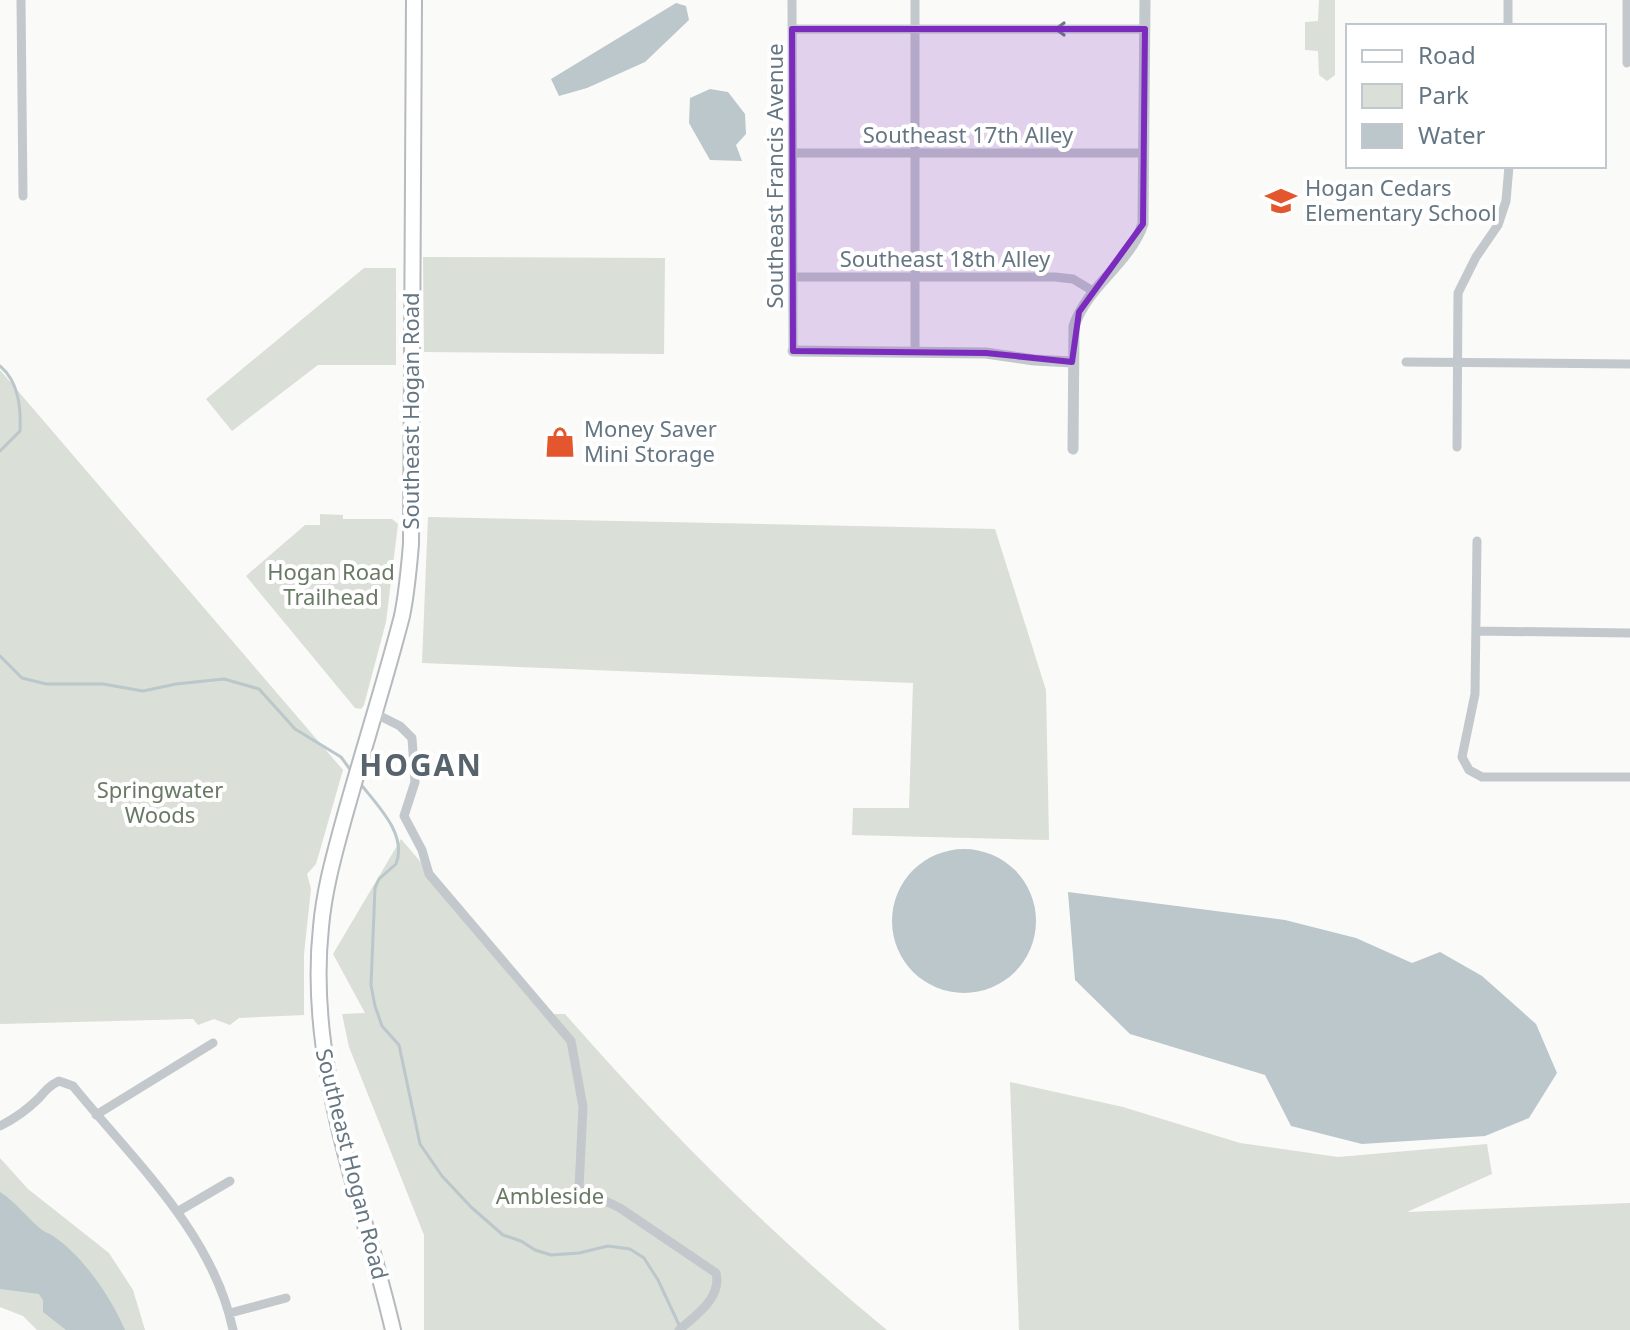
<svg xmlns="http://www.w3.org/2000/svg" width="1630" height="1330" viewBox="0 0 1630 1330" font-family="'Noto Sans',sans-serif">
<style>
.green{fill:#dadfd7}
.water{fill:#bbc7cb}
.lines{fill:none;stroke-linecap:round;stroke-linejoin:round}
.stream{stroke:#bbc7cb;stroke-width:3}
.primary-casing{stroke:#b5babe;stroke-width:18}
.minor{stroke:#c3c8cc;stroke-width:9}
.tertiary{stroke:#c3c8cc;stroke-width:11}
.primary{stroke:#fff;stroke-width:14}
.oneway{stroke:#6a7a87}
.marked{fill:#7b2cbf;fill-opacity:0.2;stroke:#7b2cbf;stroke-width:6;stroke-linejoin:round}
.labels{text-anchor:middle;stroke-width:8;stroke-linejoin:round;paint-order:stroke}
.street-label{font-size:22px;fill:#657683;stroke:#fff}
.poi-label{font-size:22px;fill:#657683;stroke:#fff;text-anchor:start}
.park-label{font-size:22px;fill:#687a64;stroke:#fff}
.district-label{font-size:30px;font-weight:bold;letter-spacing:2px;fill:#57646e;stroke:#fff}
</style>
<rect width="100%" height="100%" fill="#fafaf8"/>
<!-- green -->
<path class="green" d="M1319 0H1335V75L1327 81 1319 75 1318 51 1305 50V22L1318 21Z
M423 257 665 258 664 354 424 352Z
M364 268H396V365H318L232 431 206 399Z
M0 370 343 770 316 864 307 874 311 889 304 954V1015L239 1018 230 1025 214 1019 198 1025 193 1019 0 1024Z
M320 514 343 515V519H392L398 524 386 622 364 705 361 709 355 708 246 576 305 525H320Z
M428 517 995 529 1046 690 1049 840 852 835 853 808H909L913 683 422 663Z
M401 839 551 1014H565C664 1127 771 1235 887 1330H424V1235L349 1047 342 1014 365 1013 333 954Z
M1010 1082 1123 1107 1240 1143 1338 1157 1487 1144 1492 1174 1407 1212 1630 1203V1330H1019Z
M0 1158 28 1189 109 1253 133 1290 145 1330H37L23 1316 0 1307Z"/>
<!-- water -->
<path class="water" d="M676 3 686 6 689 20 645 62 587 88 559 96 551 79Z
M710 89 728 92 745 114 746 134 736 145 742 161 710 160 689 123 690 98Z
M892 921a72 72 0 1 1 144 0a72 72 0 1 1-144 0Z
M1068 892 1285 920 1356 938 1412 963 1440 952 1482 976 1536 1024 1557 1073 1529 1118 1485 1136 1362 1144 1291 1126 1265 1075 1130 1034 1075 980Z
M0 1192C16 1202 27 1218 42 1230 46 1233 49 1233 53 1236 83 1256 111 1297 125 1330H66L43 1312V1300L39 1294 0 1289Z"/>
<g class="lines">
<!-- stream -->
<path class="stream" d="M0 366C19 382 21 408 20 431L0 451
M0 656 22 678 46 684H103L143 691 176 684 224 679 259 689 295 729 341 757 352 772
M359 782C376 804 408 834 396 864L379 879 375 888 371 985 375 1006 382 1026 399 1045 420 1144 442 1176 471 1207 503 1235 521 1241 535 1250 551 1255 579 1253 608 1246 630 1249 644 1258 658 1280 680 1327"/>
<defs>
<path id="primary" d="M393 1330C362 1197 306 1066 321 927 324 892 333 859 342 826 361 756 384 686 402 616 407 592 409 568 411 544L414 0"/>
</defs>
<!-- primary casing -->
<use href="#primary" class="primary-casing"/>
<!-- minor -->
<path class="minor" d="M21 0 23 196
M792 0 793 351
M1508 0V26
M792 29H1145
M1627 63V0
M793 153H1144
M793 277H1055L1073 279 1093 291
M915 351V0
M1406 362 1630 364
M1457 447 1458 293 1476 257 1498 225 1506 201 1509 166
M1477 541 1475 694 1462 757 1469 770 1482 777H1630
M1476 631 1630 633
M374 713 400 726 412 738 415 782 404 816 422 850 429 874 571 1041 583 1107 579 1188 620 1208 716 1273C722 1298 696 1315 679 1330
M96 1115 213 1043
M0 1126C14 1119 27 1110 39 1098 46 1090 49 1086 59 1081L73 1086C133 1160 213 1233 233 1330
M177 1212 230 1181
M230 1313 286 1298"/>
<!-- tertiary -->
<path class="tertiary" d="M793 351 986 353 1034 360 1072 362
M1073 449 1074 326C1088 285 1129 264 1143 224L1145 0"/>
<!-- primary -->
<use href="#primary" class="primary"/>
</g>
<!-- one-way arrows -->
<defs><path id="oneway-shaft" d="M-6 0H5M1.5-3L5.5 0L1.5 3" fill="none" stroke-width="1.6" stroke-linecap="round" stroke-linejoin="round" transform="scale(2)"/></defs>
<use class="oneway" href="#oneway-shaft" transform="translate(1067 29) rotate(180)"/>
<!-- marked area -->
<path class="marked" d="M792 29H1145L1143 224 1079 312 1072 362 986 353 793 351Z"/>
<!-- icons -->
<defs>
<symbol id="school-bare" viewBox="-9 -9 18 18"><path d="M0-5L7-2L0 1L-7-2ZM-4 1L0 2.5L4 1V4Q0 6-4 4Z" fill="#e4572e" stroke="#fff" stroke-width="2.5" paint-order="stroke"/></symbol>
<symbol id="shop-bare" viewBox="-9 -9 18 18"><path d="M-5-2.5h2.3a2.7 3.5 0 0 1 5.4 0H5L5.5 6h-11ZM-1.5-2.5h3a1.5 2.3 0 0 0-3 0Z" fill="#e4572e" stroke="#fff" stroke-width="2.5" paint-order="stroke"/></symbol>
</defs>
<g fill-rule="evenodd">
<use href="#school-bare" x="1259" y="179" width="44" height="44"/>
<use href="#shop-bare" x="538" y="420" width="44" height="44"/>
</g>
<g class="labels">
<!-- street labels -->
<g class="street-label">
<text x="968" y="143">Southeast 17th Alley</text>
<text transform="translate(775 176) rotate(-90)" y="8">Southeast Francis Avenue</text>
<text x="945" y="267">Southeast 18th Alley</text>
<text transform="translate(411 411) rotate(-90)" y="8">Southeast Hogan Road</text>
<text transform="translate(352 1164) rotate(76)" y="8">Southeast Hogan Road</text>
</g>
<!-- poi labels -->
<g class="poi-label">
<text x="1305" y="196">Hogan Cedars<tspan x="1305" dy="25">Elementary School</tspan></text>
<text x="584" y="437">Money Saver<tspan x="584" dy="25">Mini Storage</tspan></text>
</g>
<!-- park labels -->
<g class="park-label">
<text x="331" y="580">Hogan Road<tspan x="331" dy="25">Trailhead</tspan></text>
<text x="160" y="798">Springwater<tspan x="160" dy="25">Woods</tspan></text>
<text x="550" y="1204">Ambleside</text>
</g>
<!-- district labels -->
<g class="district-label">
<text x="421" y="776">HOGAN</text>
</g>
</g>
<!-- legend -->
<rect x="1346" y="24" width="260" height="144" fill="#ffffff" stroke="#c1c8cd" stroke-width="2"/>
<rect x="1362" y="50" width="40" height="12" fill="#ffffff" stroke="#c1c8cd" stroke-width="2"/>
<text x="1418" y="64" font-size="24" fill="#657683">Road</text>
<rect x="1362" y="84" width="40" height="24" fill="#dadfd7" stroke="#c1c8cd" stroke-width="2"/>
<text x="1418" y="104" font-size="24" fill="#657683">Park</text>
<rect x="1362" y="124" width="40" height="24" fill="#bbc7cb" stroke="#c1c8cd" stroke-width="2"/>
<text x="1418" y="144" font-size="24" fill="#657683">Water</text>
</svg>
